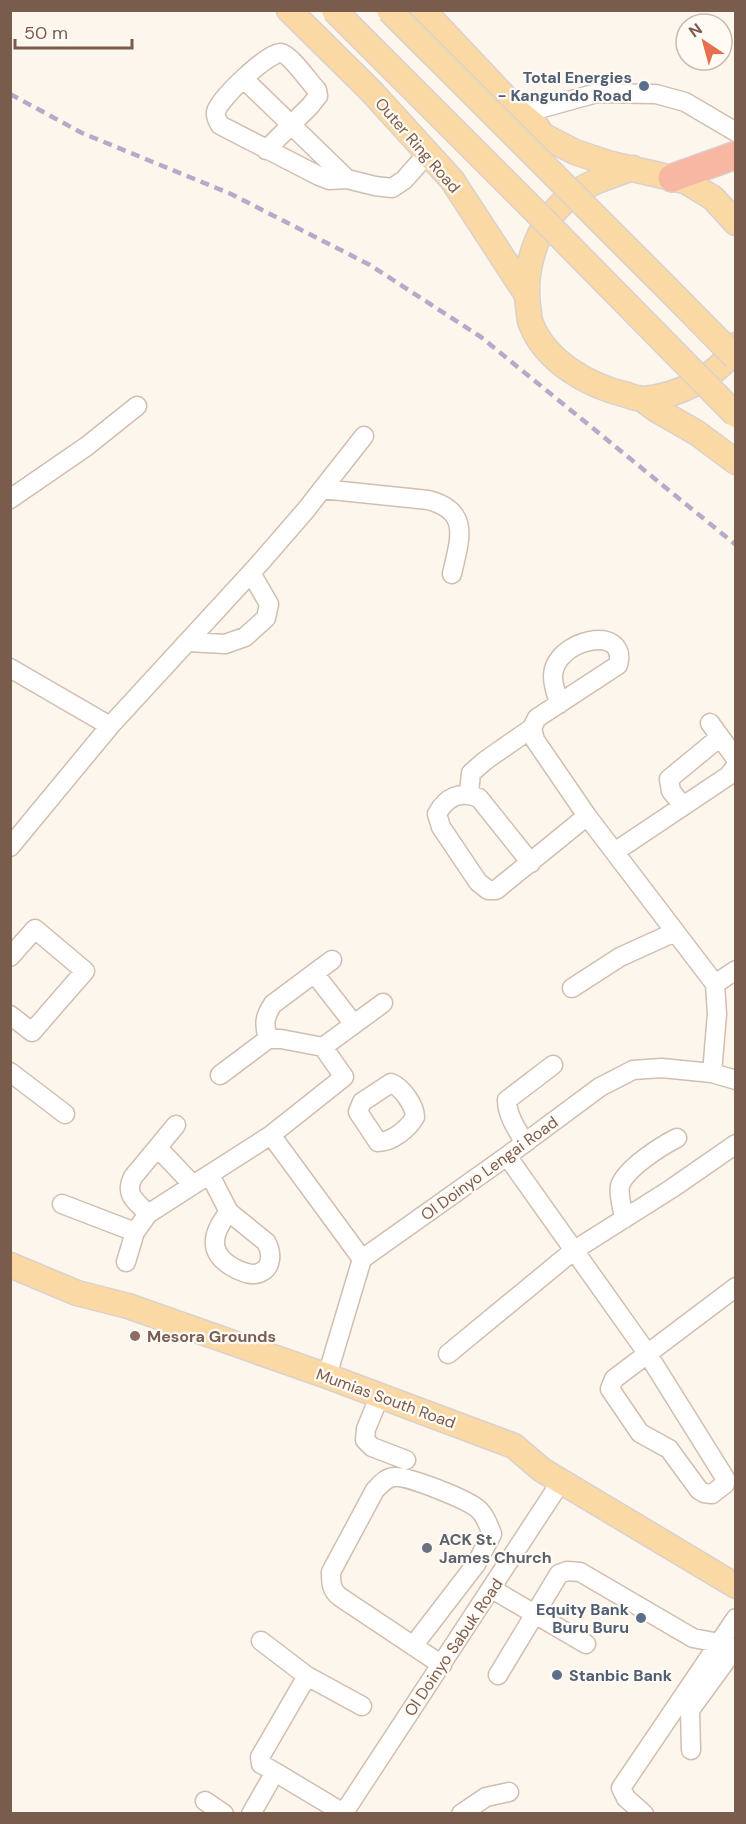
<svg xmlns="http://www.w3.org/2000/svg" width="746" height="1824" viewBox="0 0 746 1824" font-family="'DM Sans',sans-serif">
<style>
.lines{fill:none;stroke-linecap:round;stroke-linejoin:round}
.minor-casing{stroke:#d1beb0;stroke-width:21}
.major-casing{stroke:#dad1cd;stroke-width:27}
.highway-casing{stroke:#dad1cd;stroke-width:30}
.minor{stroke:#fff;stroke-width:18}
.major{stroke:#fbd9a5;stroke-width:24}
.highway{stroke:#f7b7a3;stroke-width:27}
.rail{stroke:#b9a8c9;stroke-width:4.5;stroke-dasharray:9 6;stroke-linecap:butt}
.major-bridge-casing{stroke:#dad1cd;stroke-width:27;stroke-linecap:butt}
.major-bridge{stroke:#fbd9a5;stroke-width:24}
.service-dot{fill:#5c6f8a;stroke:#fffaf3;stroke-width:2}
.education-dot{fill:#8d6e63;stroke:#fffaf3;stroke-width:2}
.worship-dot{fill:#6b7280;stroke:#fffaf3;stroke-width:2}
.labels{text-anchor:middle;stroke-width:4.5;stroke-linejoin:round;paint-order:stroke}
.service-label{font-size:16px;font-weight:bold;fill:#4e5e75;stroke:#fffaf3;text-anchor:end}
.street-label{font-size:16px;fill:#7a5c4d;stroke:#fffaf3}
.education-label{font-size:16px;font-weight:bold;fill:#785e54;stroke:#fffaf3;text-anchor:start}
.worship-label{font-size:16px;font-weight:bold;fill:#5b616d;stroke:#fffaf3;text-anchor:start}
</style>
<rect width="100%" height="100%" fill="#fdf6ec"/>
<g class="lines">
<defs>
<path id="minor" d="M244 79 347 179 375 186 392 188 404 180 428 153
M521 114 597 93 656 94 685 102 736 132
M266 150 310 106 318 96 317 90C309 82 291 55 281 53 268 52 218 100 216 112 215 117 218 121 220 125L319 176 329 180 347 179
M322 489 428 500C472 511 459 541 452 574
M10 499 87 446 137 406
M188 642 225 644 245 637 266 618 269 604 251 573
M10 668 110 726
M559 704C557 696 553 685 553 677 553 639 629 623 618 665L537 718 532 728 535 740 587 816 715 984 717 1014 712 1073
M710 723 736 759
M469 793 471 773 486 760 532 728
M683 806 671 791 669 779 720 737
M10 847 110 726 259 564 305 511 364 436
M616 851 728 776 736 766
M531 863 479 798C461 790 446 797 437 814L441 827 478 882 488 890H496L587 816
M10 957 35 929 85 971 32 1032 10 1015
M314 973 353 1023
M715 984 736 970
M572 988 620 957 675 932
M268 1039C264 1024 264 1017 273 1004L332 960
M323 1047 383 1003
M10 1072 65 1114
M220 1075 268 1039H281L323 1047 344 1077 271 1135
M391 1083C402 1087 415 1106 415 1117 408 1129 392 1142 378 1142L358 1112 362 1102Z
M525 1143C517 1130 507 1115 507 1100L553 1065
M158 1148 193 1185 271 1135 362 1259
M507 1156 647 1353 725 1478V1484L712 1494 704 1493 699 1490 669 1449 640 1433 610 1389 614 1379 736 1287
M210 1175 229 1212 266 1242C272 1252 273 1268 259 1273 251 1276 243 1272 236 1269 207 1254 211 1234 229 1212
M62 1204 135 1232
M148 1214C136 1201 124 1195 133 1177L176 1125
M624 1219C623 1209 618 1196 620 1186 625 1169 661 1146 677 1138
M126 1262 135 1232 148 1214 193 1185
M448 1354 573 1251 671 1189 736 1144
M327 1376 362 1259 507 1156 600 1087 633 1070 662 1068 712 1073 736 1080
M380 1395 366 1429 365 1440 372 1447 406 1460
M492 1589 586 1644
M261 1641 307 1676
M413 1646 476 1564 492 1534C489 1526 485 1515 478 1509 468 1500 407 1475 394 1477 385 1478 381 1484 375 1490L331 1572C331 1583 331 1590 340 1597L442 1665
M498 1675 559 1574 567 1571 580 1572 693 1638 719 1643
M691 1750 690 1710 736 1647
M275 1772 345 1814
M205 1801 224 1814
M251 1814 275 1772 261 1764 260 1757 307 1676 362 1706
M343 1814 562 1480
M461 1814 486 1797 509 1792
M644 1814 626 1798 621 1788 736 1618"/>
<path id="major" d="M289 10 371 91 452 180 527 295
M423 10 521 114 537 127 542 135 575 152 611 164 685 181 713 198 736 223
M633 168C613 175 593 181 575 193 539 218 523 264 528 306 529 311 529 319 531 324 546 362 589 386 627 395 632 397 639 399 645 399 662 397 677 393 692 385 709 376 727 363 736 345
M642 399 657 410 697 433 736 462
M10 1265 77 1293 128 1306 327 1376 514 1446 542 1470 736 1586"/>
<path id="highway" d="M672 178 736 155"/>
</defs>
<!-- minor casing -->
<use href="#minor" class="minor-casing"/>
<!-- major casing -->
<use href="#major" class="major-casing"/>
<!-- highway casing -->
<use href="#highway" class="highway-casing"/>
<!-- minor -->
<use href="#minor" class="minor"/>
<!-- major -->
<use href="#major" class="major"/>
<!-- highway -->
<use href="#highway" class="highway"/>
<!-- rail -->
<path class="rail" d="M10 94 82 133 231 194 370 265 481 337 736 545"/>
<defs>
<path id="major-bridge" d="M334 10 536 212 736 415
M389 10 665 286 736 358"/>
</defs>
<!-- major-bridge casing -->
<use href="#major-bridge" class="major-bridge-casing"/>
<!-- major-bridge -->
<use href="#major-bridge" class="major-bridge"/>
</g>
<!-- markers -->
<g class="service-dot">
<circle cx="644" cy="86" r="6"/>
<circle cx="641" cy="1618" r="6"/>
<circle cx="557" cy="1675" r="6"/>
</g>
<circle class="education-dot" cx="135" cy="1336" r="6"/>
<circle class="worship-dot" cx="427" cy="1548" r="6"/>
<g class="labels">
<!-- service labels -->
<g class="service-label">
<text x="632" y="83">Total Energies<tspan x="632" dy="18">- Kangundo Road</tspan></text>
<text x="629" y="1615">Equity Bank<tspan x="629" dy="18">Buru Buru</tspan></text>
<text x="569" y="1681" text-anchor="start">Stanbic Bank</text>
</g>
<!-- street labels -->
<g class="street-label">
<text transform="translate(418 145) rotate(49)" y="6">Outer Ring Road</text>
<text transform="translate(489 1168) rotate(-36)" y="6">Ol Doinyo Lengai Road</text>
<text transform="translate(386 1398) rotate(20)" y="6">Mumias South Road</text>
<text transform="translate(453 1647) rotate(-56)" y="6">Ol Doinyo Sabuk Road</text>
</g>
<!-- education labels -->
<g class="education-label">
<text x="147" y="1342">Mesora Grounds</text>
</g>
<!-- worship labels -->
<g class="worship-label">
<text x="439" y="1545">ACK St.<tspan x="439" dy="18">James Church</tspan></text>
</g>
</g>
<!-- border -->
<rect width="746" height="1824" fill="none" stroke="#7a5c4d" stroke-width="24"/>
<!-- north arrow -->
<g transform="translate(704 42) rotate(324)"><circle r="28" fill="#fffaf3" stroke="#cabbb1" stroke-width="1.5"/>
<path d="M0-4.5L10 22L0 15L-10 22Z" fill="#e76f51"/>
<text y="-9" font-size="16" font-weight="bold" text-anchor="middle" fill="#7a5c4d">N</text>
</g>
<!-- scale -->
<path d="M15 39v9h117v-9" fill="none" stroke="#7a5c4d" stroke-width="3"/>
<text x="24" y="39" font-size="18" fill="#7a5c4d" stroke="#fffaf3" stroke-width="4.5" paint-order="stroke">50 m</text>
</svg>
